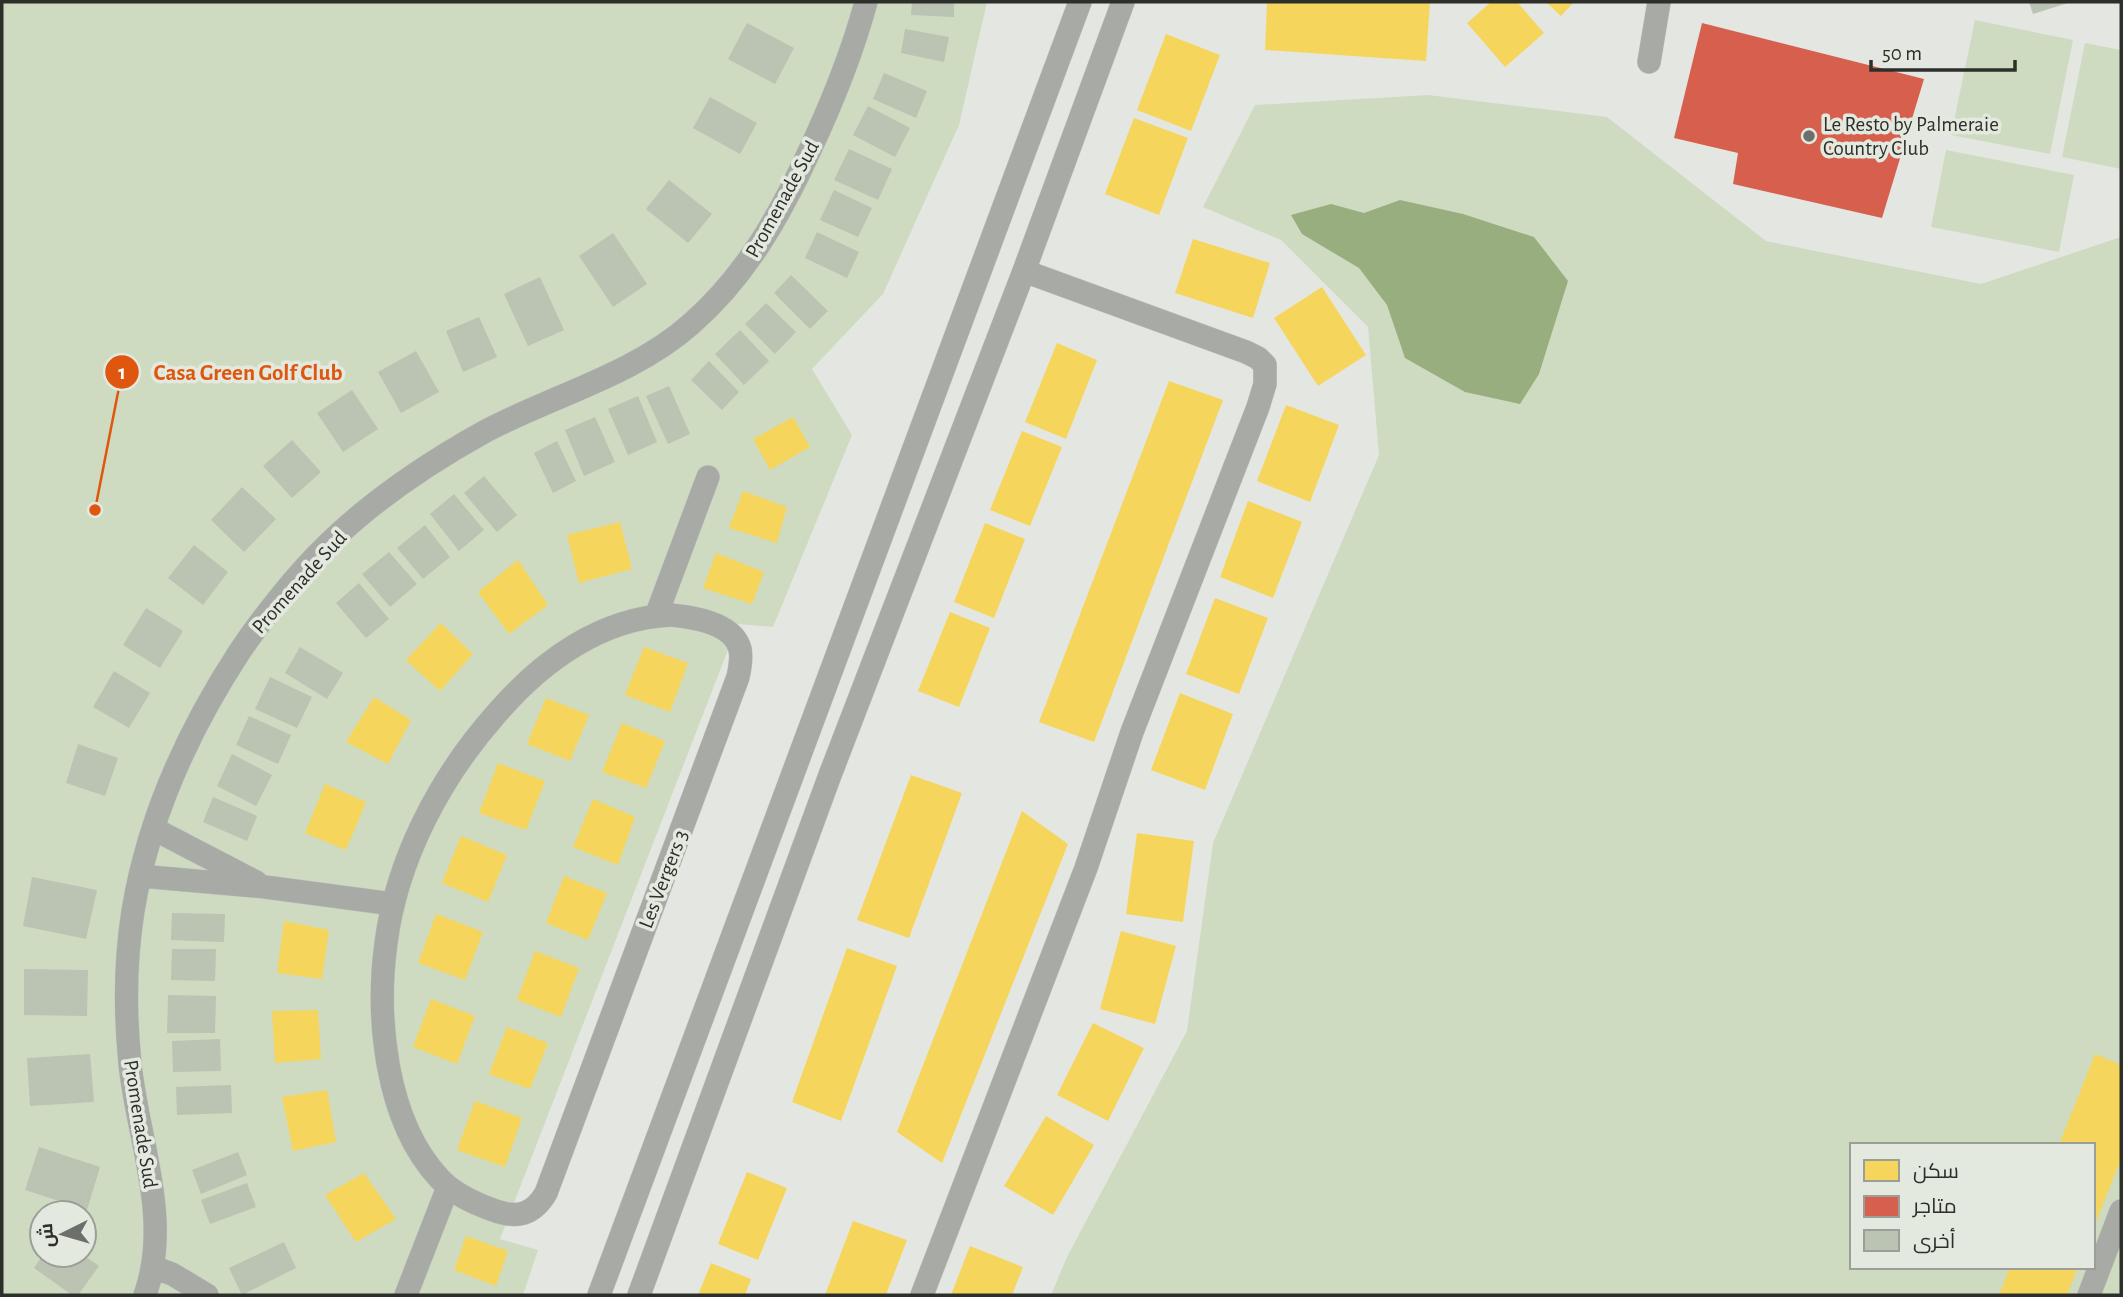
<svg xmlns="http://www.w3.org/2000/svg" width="2123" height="1297" viewBox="0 0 2123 1297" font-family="'Alegreya Sans',Cairo,sans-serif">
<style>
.green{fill:#cedbc0;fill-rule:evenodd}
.water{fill:#98ae7e}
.homes{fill:#f6d55c}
.shops{fill:#d6604d}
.building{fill:#bbc3b3}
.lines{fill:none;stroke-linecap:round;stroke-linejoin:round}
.minor-casing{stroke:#c3c5c1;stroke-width:24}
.minor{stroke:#a8aaa6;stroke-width:23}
.poi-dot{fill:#6d6f6b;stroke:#e4e9df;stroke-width:2.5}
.labels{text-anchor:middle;stroke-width:7;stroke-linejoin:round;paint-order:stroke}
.poi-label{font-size:21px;fill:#2d2f2b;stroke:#e4e9df;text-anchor:start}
.street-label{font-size:21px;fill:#2d2f2b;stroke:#e4e9df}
.leader{fill:none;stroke:#df570e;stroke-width:2.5}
.callout-dot{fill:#df570e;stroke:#e4e9df;stroke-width:2.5}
.mark-label{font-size:21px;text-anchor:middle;font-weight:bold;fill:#fff}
.callout-label{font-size:23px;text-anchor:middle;font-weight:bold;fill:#df570e;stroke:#e4e9df;stroke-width:7;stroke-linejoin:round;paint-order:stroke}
</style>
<rect width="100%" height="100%" fill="#e4e7e1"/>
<!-- green -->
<path class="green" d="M2 2H987L959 125 883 294 812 369 852 435 773 627 738 624 500 1239 538 1250 523 1295H2ZM42 1213H84V1255H42Z
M1975 20 2073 40 2050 154 1951 135Z
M2085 43 2121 50V169L2062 157Z
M1428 95 1607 117 1766 241 1981 284 2121 237V1295H1051L1067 1257 1187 1031 1213 843 1379 455 1368 327 1281 240 1203 207 1255 105ZM1852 1145H2093V1267H1852Z
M1946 150 2074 175 2059 252 1931 227Z"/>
<!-- water -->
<path class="water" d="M1400 200 1463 214 1534 237 1568 281 1539 374 1520 404 1465 392 1405 358 1387 305 1359 268 1302 234 1291 215 1331 204 1364 213Z"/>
<!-- homes -->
<path class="homes" d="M1267 2H1430L1426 61 1265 50Z
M1491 2H1517L1544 33 1505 67 1467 23Z
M1546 2H1574L1561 16Z
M1166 34 1220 55 1191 131 1137 110Z
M1134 118 1188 138 1159 215 1105 194Z
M1193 239 1270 263 1253 318 1175 293Z
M1322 287 1366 355 1318 386 1274 318Z
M1057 343 1097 360 1066 439 1025 422Z
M1169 381 1223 400 1094 742 1039 722Z
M1286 405 1339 425 1310 502 1257 481Z
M793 417 810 447 770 470 753 439Z
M1022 431 1062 447 1030 526 990 510Z
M743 491 787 507 777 543 729 528Z
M1248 501 1302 522 1273 598 1220 577Z
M620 522 632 569 579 583 567 535Z
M985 523 1025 539 994 618 954 602Z
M716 553 764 572 752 604 703 588Z
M518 560 548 605 509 634 478 592Z
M1215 598 1268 618 1239 694 1186 674Z
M950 612 990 628 959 707 918 691Z
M441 623 473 654 440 691 406 660Z
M644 647 688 663 670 712 625 695Z
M1180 693 1233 714 1205 790 1151 770Z
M374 697 411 720 388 764 346 742Z
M546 698 589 715 570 761 527 744Z
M622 723 665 741 646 788 602 772Z
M498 763 545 781 526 830 479 813Z
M911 775 962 793 909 938 857 920Z
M325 784 366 802 346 850 305 833Z
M593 799 635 817 618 865 573 847Z
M1022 811 1068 844 942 1163 897 1132Z
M1137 833 1194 841 1183 922 1126 914Z
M461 836 507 855 488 902 442 883Z
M564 876 607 893 588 940 546 923Z
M436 914 483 932 465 980 418 963Z
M284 921 329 930 322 979 277 973Z
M1121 931 1176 946 1155 1024 1100 1009Z
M847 948 897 966 841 1121 792 1102Z
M535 951 579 968 561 1017 517 1000Z
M431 999 475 1016 457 1064 413 1047Z
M318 1010 321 1059 275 1063 272 1011Z
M1093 1023 1144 1048 1108 1121 1057 1095Z
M507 1027 548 1043 530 1089 489 1074Z
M2095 1054 2121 1065V1159L2093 1229V1145H2059Z
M327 1090 336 1142 293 1151 282 1097Z
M475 1101 522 1118 505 1167 457 1150Z
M1046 1116 1094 1145 1053 1215 1004 1186Z
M747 1172 787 1188 758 1260 718 1244Z
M364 1173 396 1219 356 1242 325 1195Z
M853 1221 907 1240 886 1295H825Z
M466 1236 508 1251 496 1286 454 1270Z
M970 1246 1023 1267 1012 1295H951Z
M711 1263 751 1279 745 1295H698Z
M2010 1267H2078L2067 1295H1999Z"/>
<!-- shops -->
<path class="shops" d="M1702 23 1924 79 1882 218 1733 184 1738 153 1674 138Z"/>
<!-- building -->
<path class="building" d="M912 2H954V17L911 15Z
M2029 2H2071L2033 14Z
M747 23 794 48 775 84 728 59Z
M905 29 949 37 944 62 901 53Z
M884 73 927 91 916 118 873 99Z
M710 97 757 123 740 154 693 128Z
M868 106 910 128 895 157 853 135Z
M849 149 892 169 878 200 834 180Z
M669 180 712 214 688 243 646 209Z
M834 190 872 208 858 237 820 220Z
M817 232 859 252 847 278 805 258Z
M613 233 647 284 613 307 579 256Z
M791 275 828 311 810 329 774 293Z
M540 277 564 330 528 346 504 294Z
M766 303 796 332 775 354 745 324Z
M479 317 497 357 463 372 446 331Z
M740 330 769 361 744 385 715 354Z
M416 351 439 392 401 413 378 372Z
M709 361 739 392 722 410 691 380Z
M669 386 690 434 668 444 646 396Z
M352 390 378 429 343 452 317 413Z
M638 396 657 442 628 455 608 409Z
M595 417 615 462 584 476 565 430Z
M292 440 321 472 292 498 263 466Z
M557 441 576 481 553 493 534 453Z
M484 476 517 515 497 532 464 493Z
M242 487 276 519 244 552 211 520Z
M454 494 484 530 459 551 430 514Z
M425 525 450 557 423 579 397 548Z
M194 545 228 572 203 605 168 578Z
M389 552 417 584 390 607 362 574Z
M359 583 389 619 366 638 336 603Z
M146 608 183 631 160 668 123 645Z
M300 647 343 673 327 699 285 673Z
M114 671 150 693 129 728 93 707Z
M270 677 312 697 297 728 255 709Z
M249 716 291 735 278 764 236 745Z
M78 744 118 758 105 796 66 783Z
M232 754 272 775 256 806 217 786Z
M213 797 257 816 247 841 203 822Z
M32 877 97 890 86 939 23 926Z
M172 913 225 914 224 942 171 940Z
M172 949H216L215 981 171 980Z
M24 969 88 970 87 1016 24 1015Z
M168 995 216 996 215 1033H167Z
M220 1039 221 1071 173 1072 172 1041Z
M90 1054 94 1102 30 1106 27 1058Z
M231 1085 232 1113 177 1115 176 1087Z
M39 1147 100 1167 87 1210 25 1190Z
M238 1152 247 1175 201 1194 192 1170Z
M247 1183 256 1207 210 1224 201 1200Z
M284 1242 296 1268 242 1295 229 1268Z
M43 1255H83L99 1266 78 1295H72L34 1268Z"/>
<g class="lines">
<defs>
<path id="minor" d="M1649 62 1659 2
M671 615C693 617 733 623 740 649 742 658 740 668 738 677L546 1193C533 1215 517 1219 493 1210 474 1203 453 1194 439 1178 385 1120 376 1017 386 943 397 858 441 776 497 713 542 661 601 618 671 615Z
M656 616 708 477
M154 829 256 882
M140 876 265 887 393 904
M153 1267 172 1274 207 1295
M145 1295C172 1219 138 1141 130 1064 125 1014 125 961 133 911 148 819 189 729 240 651 263 617 297 574 327 545 371 502 430 462 484 432 551 396 634 375 691 324 745 277 779 217 809 152 832 103 852 54 866 2
M406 1295 448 1187
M599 1295 1080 2
M639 1295 830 775 1024 271 1123 2
M922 1295 1086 868 1132 732 1258 407 1265 384V365L1258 358 1246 352 1024 271
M2089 1295 2121 1211"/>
</defs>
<!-- minor casing -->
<use href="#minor" class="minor-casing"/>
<!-- minor -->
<use href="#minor" class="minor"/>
</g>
<!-- markers -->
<circle class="poi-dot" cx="1809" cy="136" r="7"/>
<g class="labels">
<!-- poi labels -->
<g class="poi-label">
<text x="1823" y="131">Le Resto by Palmeraie<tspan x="1823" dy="24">Country Club</tspan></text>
</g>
<!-- street labels -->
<g class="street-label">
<text transform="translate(782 199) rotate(-61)" y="7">Promenade Sud</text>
<text transform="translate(299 582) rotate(-48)" y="7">Promenade Sud</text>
<text transform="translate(663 879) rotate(-69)" y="7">Les Vergers 3</text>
<text transform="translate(141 1124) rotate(81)" y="7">Promenade Sud</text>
</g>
</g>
<!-- callouts -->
<path class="leader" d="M95 510L122 372"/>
<g class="callout-dot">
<circle cx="95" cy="510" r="7"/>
<circle cx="122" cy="372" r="18"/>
</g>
<g class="mark-label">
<text x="122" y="379">1</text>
</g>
<g class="callout-label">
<text x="248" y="380">Casa Green Golf Club</text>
</g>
<!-- border -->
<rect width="2123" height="1297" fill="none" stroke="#2d2f2b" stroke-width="7"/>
<!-- legend -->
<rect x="1850" y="1143" width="245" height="126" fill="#e4e9df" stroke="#9b9f97" stroke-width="2"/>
<rect x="1864" y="1160" width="35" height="21" fill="#f6d55c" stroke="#9b9f97" stroke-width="2"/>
<text x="1913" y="1178" font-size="21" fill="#2d2f2b">سكن</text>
<rect x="1864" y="1196" width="35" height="21" fill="#d6604d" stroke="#9b9f97" stroke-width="2"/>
<text x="1913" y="1213" font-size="21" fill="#2d2f2b">متاجر</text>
<rect x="1864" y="1230" width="35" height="21" fill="#bbc3b3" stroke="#9b9f97" stroke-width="2"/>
<text x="1913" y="1248" font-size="21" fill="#2d2f2b">أخرى</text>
<!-- north arrow -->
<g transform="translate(63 1234) rotate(265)"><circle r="33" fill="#e4e9df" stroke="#9b9f97" stroke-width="2"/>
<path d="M0-5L12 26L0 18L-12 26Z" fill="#6d6f6b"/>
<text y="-10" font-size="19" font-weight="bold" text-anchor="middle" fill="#2d2f2b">ش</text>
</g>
<!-- scale -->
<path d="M1871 60v10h144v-10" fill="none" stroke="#2d2f2b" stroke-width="3.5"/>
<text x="1882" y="60" font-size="21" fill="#2d2f2b" stroke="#e4e9df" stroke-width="5" paint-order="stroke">50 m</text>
</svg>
